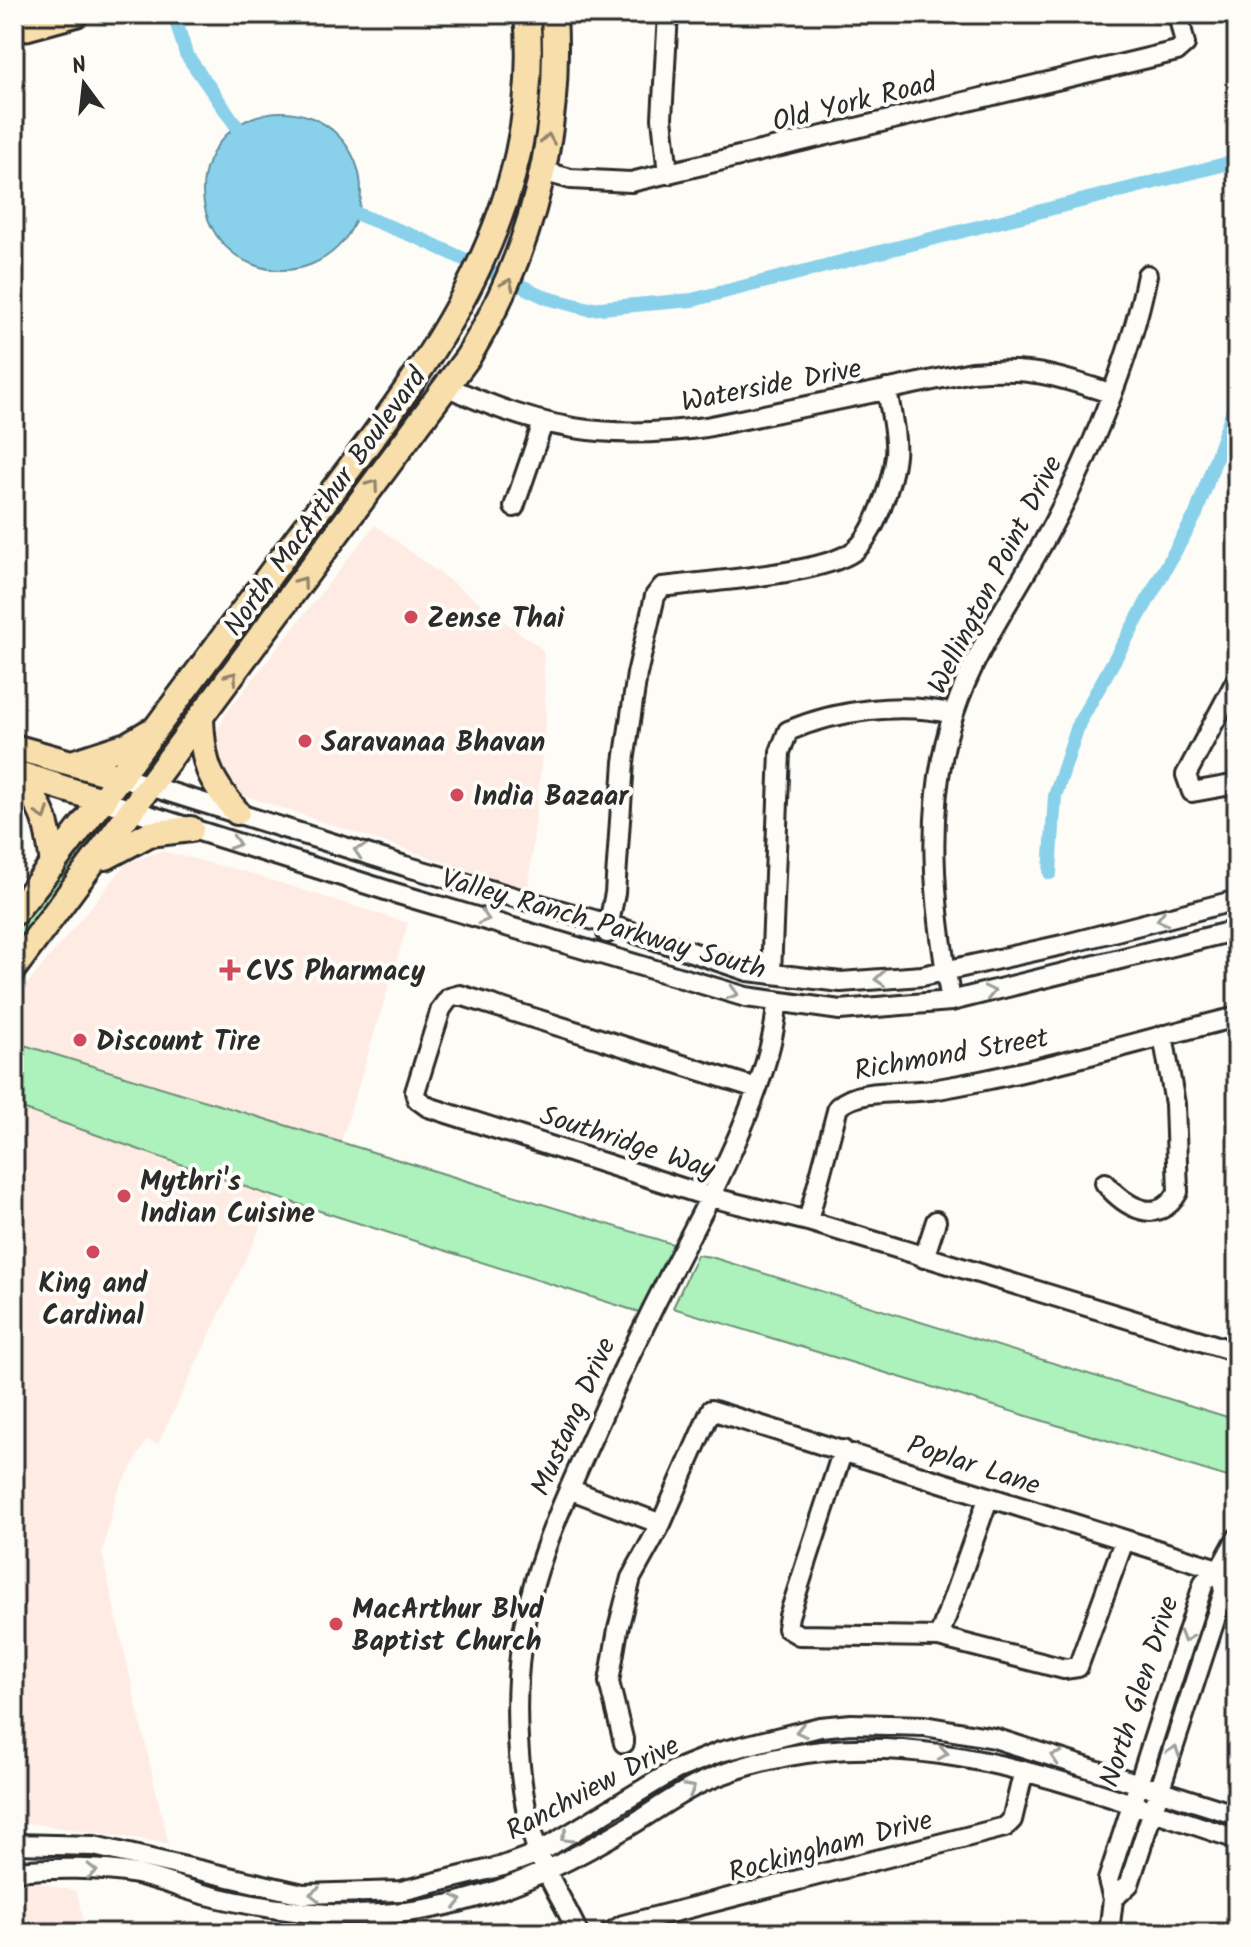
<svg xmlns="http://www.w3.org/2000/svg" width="1251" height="1947" viewBox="0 0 1251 1947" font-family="Kalam,sans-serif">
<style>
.built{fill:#feebe4}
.green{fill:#adf1bc;stroke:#6c8e74;stroke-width:2}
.water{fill:#89d1ea;stroke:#638f9e;stroke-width:2}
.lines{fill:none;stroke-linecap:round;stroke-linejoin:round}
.canal{stroke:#89d1ea;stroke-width:14}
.minor-casing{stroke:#2b2b2b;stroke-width:24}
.major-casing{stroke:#2b2b2b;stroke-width:30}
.minor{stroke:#fdfcf7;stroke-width:18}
.major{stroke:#f8deab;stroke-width:24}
.oneway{stroke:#92846b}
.oneway2{stroke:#9e9e9b}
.poi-dot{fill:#d1495b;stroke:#fdfcf7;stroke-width:3}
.labels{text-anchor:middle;stroke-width:8;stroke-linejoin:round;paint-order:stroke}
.street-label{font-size:28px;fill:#2b2b2b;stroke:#fdfcf7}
.poi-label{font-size:28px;font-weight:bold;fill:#2b2b2b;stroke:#fdfcf7;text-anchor:start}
</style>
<rect width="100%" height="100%" fill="#fdfcf7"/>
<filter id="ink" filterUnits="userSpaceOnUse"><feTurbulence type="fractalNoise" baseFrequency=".0125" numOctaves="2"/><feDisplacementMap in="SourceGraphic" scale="16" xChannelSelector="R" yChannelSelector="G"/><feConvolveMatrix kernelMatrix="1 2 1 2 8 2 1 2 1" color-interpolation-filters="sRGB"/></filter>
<g filter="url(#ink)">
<!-- built -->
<path class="built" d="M375 525 543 650 546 717 528 890 240 794 220 764 214 737 227 712Z
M161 851 242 871 408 923 341 1142 14 1042V1000L127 863Z
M14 1106 275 1197 158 1444 147 1440 116 1494 102 1554 168 1843 14 1821Z
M28 1881 76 1891 87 1933H14V1883Z"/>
<!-- green -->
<path class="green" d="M90 831 96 836 33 920 14 954V932Z
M14 1042 676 1245 642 1313 263 1193 14 1106Z
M697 1255 711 1257 1237 1420V1480L673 1308Z"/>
<!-- water -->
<path class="water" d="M203 191a79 79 0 1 1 158 0a79 79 0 1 1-158 0Z"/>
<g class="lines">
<!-- canal -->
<path class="canal" d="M174 14 186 54 247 141
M342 208 421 239 547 298 589 309 692 300 1237 161
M1050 873 1055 796 1079 723 1196 514 1237 399"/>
<defs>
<path id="minor" d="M668 14 662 118 668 174
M542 171 571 179 631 182 1177 51 1185 44 1178 14
M446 386C539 429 605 441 706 427L972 372C1031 367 1054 375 1110 393
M514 507 543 423
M1237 679 1186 775 1192 792 1237 784
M121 777 405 866 608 924 748 971 841 982 922 976 1062 945 1237 900
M104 801 395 893 746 997 840 1010 951 1001 1237 930
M607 933 615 893 624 762 637 674 655 596 662 587C705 581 821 575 854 551 875 535 892 482 895 456 897 435 890 410 887 389
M771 974 780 752 788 731C836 710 902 702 953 714
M951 1001C934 908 923 804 954 713 974 651 1013 597 1044 541 1087 463 1130 362 1147 275
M756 1088 460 995 449 998 441 1009 415 1092 417 1099 428 1107 710 1197 808 1221 1237 1352
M1105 1183C1125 1207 1159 1227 1178 1192L1175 1104 1163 1035
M808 1221 838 1107C861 1086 908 1095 938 1089 1039 1072 1137 1041 1237 1017
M924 1258 936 1221
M843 1450 789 1616 787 1628 799 1635 939 1637 1064 1669 1078 1667 1124 1541
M569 1489 661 1524
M939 1637 988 1499
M624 1743 609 1682 618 1629 631 1578 661 1524 711 1410 1237 1575
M14 1844 94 1846 303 1894 401 1891 503 1866 538 1853 675 1770 720 1752 820 1727 851 1724 924 1726 994 1738 1237 1815
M14 1871C50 1868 101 1867 136 1874 159 1879 181 1888 203 1894 270 1911 338 1920 406 1912 487 1902 557 1869 626 1828 652 1813 676 1794 703 1782 887 1703 1060 1782 1237 1839
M1113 1899 1129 1884 1224 1592 1220 1569
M578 1933C566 1906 548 1879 538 1852 525 1817 520 1775 518 1739 511 1617 543 1547 592 1438 623 1368 656 1300 692 1232 723 1173 775 1067 777 1001
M610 1933 623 1925 1005 1827 1012 1820 1024 1770
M1109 1933 1113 1899 1108 1880 1204 1582 1220 1569 1237 1538"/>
<path id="major" d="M14 31 76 14
M201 719C203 764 208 778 237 812
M14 747 121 777
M72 763 127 745 149 732
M15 773C43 805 48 822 53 865
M15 773 104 801
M106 857 149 834 191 829
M14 913C102 803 185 689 269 576 394 404 547 244 527 14
M14 968 468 357C531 253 561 137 554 14"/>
</defs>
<!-- minor casing -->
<use href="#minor" class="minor-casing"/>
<!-- major casing -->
<use href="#major" class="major-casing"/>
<!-- minor -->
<use href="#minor" class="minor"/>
<!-- major -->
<use href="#major" class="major"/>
</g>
<!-- one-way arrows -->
<defs><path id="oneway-chevron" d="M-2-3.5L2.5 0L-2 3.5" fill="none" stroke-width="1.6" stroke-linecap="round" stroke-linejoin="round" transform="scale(2)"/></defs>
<g class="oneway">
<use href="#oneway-chevron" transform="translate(548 139) rotate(-81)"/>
<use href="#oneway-chevron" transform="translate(508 284) rotate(-66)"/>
<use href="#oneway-chevron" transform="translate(373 485) rotate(-54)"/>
<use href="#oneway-chevron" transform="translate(302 582) rotate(-54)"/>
<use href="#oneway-chevron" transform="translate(232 677) rotate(-54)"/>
<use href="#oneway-chevron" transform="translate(43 814) rotate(70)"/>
</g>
<g class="oneway2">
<use href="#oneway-chevron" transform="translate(235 843) rotate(17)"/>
<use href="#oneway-chevron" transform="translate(359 851) rotate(-162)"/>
<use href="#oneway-chevron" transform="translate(484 918) rotate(16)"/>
<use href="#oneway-chevron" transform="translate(1162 919) rotate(165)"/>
<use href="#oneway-chevron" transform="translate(880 979) rotate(176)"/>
<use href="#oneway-chevron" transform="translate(990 992) rotate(-13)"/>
<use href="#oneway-chevron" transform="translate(733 993) rotate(17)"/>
<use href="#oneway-chevron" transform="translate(1186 1637) rotate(108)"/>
<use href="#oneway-chevron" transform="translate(801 1731) rotate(167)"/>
<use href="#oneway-chevron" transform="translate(1174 1751) rotate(-71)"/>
<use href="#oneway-chevron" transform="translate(943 1753) rotate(9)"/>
<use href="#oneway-chevron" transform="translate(1056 1757) rotate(-163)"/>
<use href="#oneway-chevron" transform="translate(690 1789) rotate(-29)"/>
<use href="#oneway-chevron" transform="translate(566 1837) rotate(150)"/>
<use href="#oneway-chevron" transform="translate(92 1871) rotate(1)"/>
<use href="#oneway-chevron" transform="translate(315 1894) rotate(-179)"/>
<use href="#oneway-chevron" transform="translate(457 1901) rotate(-13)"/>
</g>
</g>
<!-- markers -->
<g class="poi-dot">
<circle cx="411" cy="617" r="8"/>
<circle cx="305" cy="741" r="8"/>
<circle cx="457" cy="795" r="8"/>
<path d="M226 958h8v8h8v8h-8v8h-8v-8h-8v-8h8z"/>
<circle cx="80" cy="1040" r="8"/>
<circle cx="124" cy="1196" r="8"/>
<circle cx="93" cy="1252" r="8"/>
<circle cx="336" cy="1624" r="8"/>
</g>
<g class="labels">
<!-- street labels -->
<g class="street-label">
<text transform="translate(854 101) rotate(-14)" y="10">Old York Road</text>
<text transform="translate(771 384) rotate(-11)" y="10">Waterside Drive</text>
<text transform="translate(324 501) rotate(-54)" y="10">North MacArthur Boulevard</text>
<text transform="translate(994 574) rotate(-63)" y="10">Wellington Point Drive</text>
<text transform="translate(604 923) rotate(16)" y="10">Valley Ranch Parkway South</text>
<text transform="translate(951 1053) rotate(-10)" y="10">Richmond Street</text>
<text transform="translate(628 1141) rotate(18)" y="10">Southridge Way</text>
<text transform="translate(572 1416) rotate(-66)" y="10">Mustang Drive</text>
<text transform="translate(974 1464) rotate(18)" y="10">Poplar Lane</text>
<text transform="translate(1138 1691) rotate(-72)" y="10">North Glen Drive</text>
<text transform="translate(592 1787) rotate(-28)" y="10">Ranchview Drive</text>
<text transform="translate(830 1845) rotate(-15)" y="10">Rockingham Drive</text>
</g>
<!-- poi labels -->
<g class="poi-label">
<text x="427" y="627">Zense Thai</text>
<text x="321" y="751">Saravanaa Bhavan</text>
<text x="473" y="805">India Bazaar</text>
<text x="246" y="980">CVS Pharmacy</text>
<text x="96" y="1050">Discount Tire</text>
<text x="140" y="1190">Mythri's<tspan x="140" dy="32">Indian Cuisine</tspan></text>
<text x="93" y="1292" text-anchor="middle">King and<tspan x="93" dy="32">Cardinal</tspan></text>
<text x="352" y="1618">MacArthur Blvd<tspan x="352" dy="32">Baptist Church</tspan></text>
</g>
</g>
<!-- margin -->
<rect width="1251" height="1947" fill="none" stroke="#fdfcf7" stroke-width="48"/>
<rect x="24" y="24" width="1203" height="1899" fill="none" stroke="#2b2b2b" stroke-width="3" filter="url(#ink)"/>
<!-- north arrow -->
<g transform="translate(84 84) rotate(345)" stroke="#fdfcf7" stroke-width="6" paint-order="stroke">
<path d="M0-6L14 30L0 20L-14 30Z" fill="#2b2b2b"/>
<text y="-12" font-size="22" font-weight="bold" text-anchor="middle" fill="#2b2b2b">N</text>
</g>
</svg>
